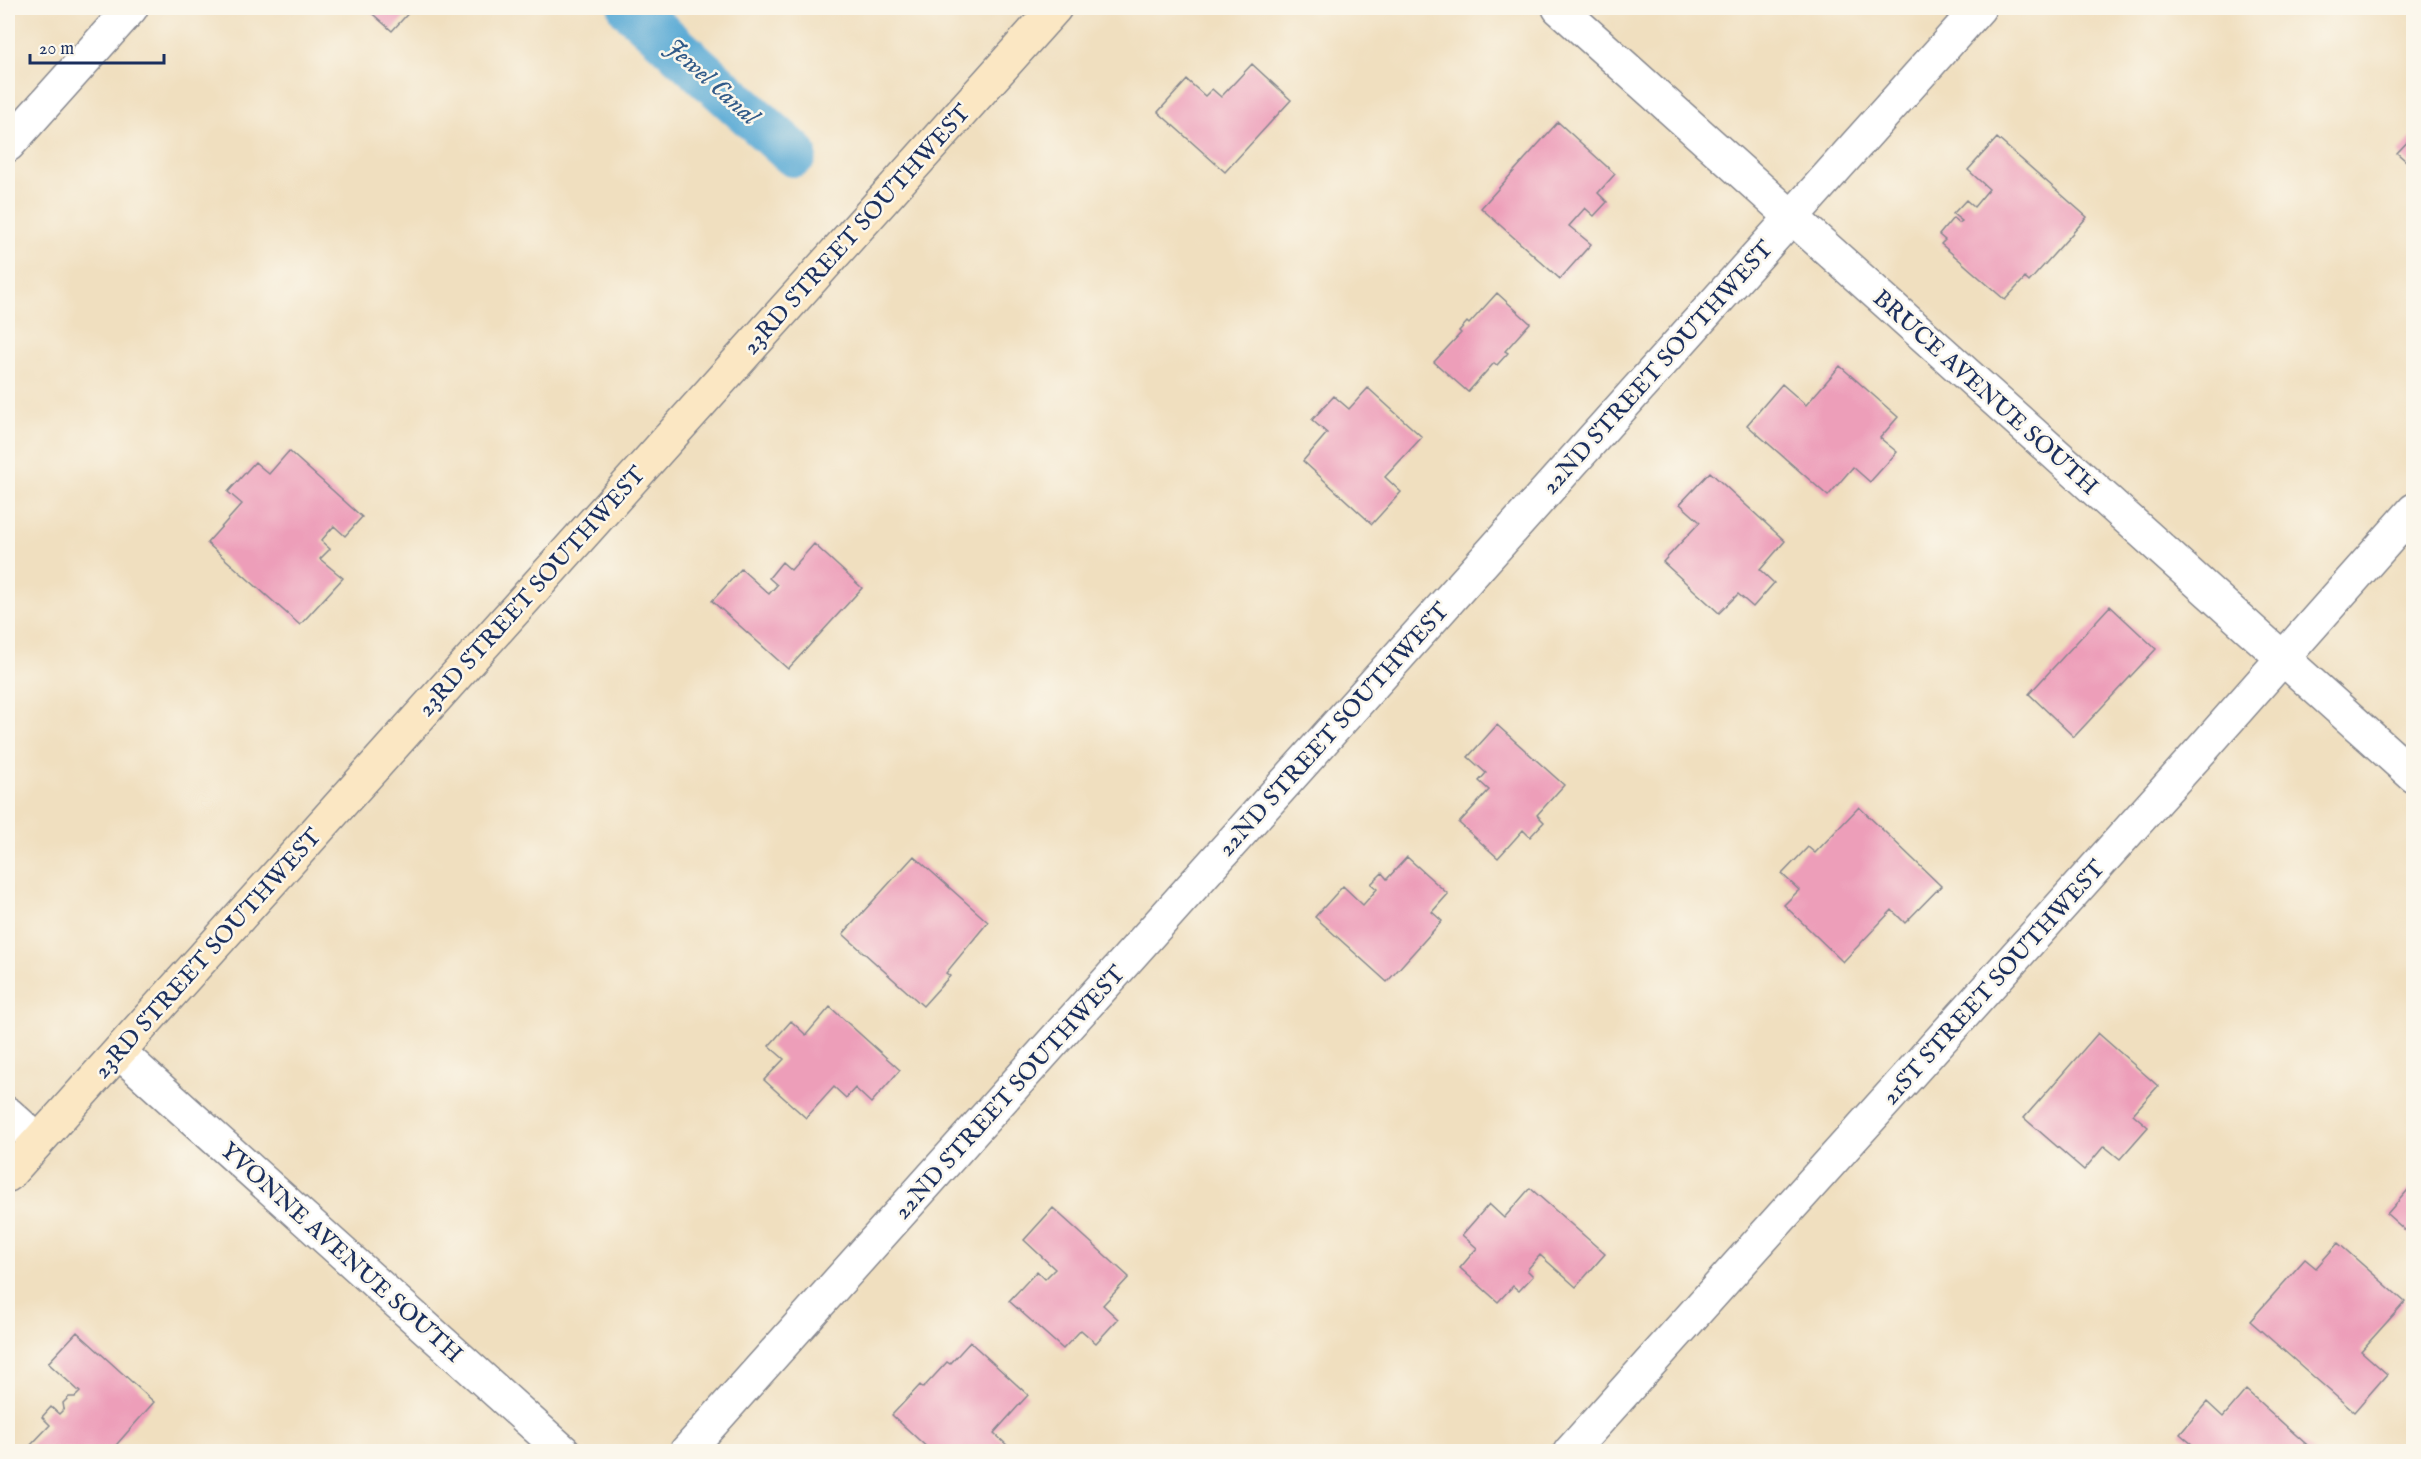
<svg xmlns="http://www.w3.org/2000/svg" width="2421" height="1459" viewBox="0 0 2421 1459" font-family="'IM FELL English',serif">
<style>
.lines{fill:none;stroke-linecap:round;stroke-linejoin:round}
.canal{stroke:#5babd5;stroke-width:46}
.building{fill:#ed9eb9}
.street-casing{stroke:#86878e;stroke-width:36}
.secondary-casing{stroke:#86878e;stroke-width:36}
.street{stroke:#fff;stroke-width:33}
.secondary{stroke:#fbe7c3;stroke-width:33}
.labels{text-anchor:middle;stroke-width:5;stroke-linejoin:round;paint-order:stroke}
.street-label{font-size:24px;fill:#1b2f5e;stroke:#fbf7ec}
.water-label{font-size:26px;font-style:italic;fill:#315a88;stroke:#fbf7ec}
</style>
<rect width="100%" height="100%" fill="#fbf7ec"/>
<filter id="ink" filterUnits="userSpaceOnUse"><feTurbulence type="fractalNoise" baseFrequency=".0167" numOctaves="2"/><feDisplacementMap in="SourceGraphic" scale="12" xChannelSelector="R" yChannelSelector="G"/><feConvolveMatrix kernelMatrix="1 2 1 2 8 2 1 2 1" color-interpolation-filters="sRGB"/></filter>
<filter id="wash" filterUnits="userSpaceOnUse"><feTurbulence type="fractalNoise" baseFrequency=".008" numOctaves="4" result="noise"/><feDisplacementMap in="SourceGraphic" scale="24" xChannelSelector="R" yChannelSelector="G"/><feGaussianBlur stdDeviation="1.35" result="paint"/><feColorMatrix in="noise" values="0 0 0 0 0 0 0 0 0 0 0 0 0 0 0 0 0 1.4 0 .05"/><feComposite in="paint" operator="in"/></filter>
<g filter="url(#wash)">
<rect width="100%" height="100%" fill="#f0dfbf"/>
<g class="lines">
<!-- canal -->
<path class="canal" d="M631 8 794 154"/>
</g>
<g id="blocks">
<!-- building -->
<path class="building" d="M366 8H413L392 31Z
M1252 64 1291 100 1225 172 1158 112 1187 80 1205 96 1212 89 1221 97Z
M1558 122 1615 174 1598 193 1607 202 1594 216 1585 208 1569 226 1591 244 1560 279 1481 208Z
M2414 135V168L2397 153Z
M1997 138 2087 217 2029 282 2025 278 2005 300 1941 244 1945 240 1939 235 1953 218 1959 223 1962 221 1953 214 1966 200 1974 207 1989 189 1968 170Z
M1497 293 1530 323 1505 351 1508 353 1497 365 1494 363 1468 392 1434 362 1461 333 1459 331 1467 322 1469 324Z
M1840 366 1898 417 1880 438 1897 452 1870 482 1853 467 1828 496 1747 425 1782 384 1806 405Z
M1368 388 1422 437 1385 477 1401 492 1372 524 1303 461 1327 433 1312 420 1334 396 1349 409Z
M289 451 362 517 345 536 334 526 321 541 330 549 320 559 343 578 300 625 207 543 242 504 228 492 255 462 269 474Z
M1710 472 1785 541 1760 570 1774 583 1753 607 1738 594 1719 613 1663 562 1700 522 1680 504Z
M814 544 862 588 788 669 712 601 741 569 769 594 777 585 769 578 782 562 791 570Z
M2110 606 2156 649 2074 737 2029 694Z
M1497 725 1564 785 1537 815 1544 822 1530 837 1523 830 1498 858 1459 823 1489 790 1479 781 1486 773 1468 757Z
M1859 807 1941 886 1905 923 1892 910 1843 962 1784 905 1799 890 1782 874 1808 847 1815 853Z
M914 856 988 922 946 973 950 976 923 1006 843 934Z
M1407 857 1448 894 1432 912 1442 921 1387 982 1315 917 1343 886 1363 905 1377 889 1371 884 1382 873 1387 879Z
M830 1007 900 1070 871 1103 855 1088 846 1098 834 1087 806 1118 764 1080 784 1059 769 1046 791 1021 806 1035Z
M2098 1033 2158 1086 2133 1114 2148 1127 2120 1159 2104 1146 2084 1170 2024 1118Z
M2414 1183V1238L2387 1214Z
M1530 1188 1605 1254 1576 1287 1540 1255 1527 1270 1533 1276 1519 1291 1513 1286 1498 1302 1460 1268 1477 1248 1462 1235 1489 1204 1504 1218Z
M1053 1208 1129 1277 1103 1305 1118 1319 1096 1343 1081 1330 1063 1349 1009 1301 1037 1271 1045 1279 1055 1269 1024 1240Z
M2338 1243 2405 1302 2361 1351 2387 1374 2354 1412 2250 1321 2305 1259 2316 1268Z
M77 1332 154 1402 110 1452H36L30 1446 50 1425 42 1417 51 1407 59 1414 64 1409 63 1403 69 1397H75L80 1392 48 1363Z
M970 1342 1028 1395 994 1433 1009 1447 1004 1452H932L892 1415 920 1385 923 1388 947 1362 950 1364Z
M2246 1390 2315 1452H2190L2194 1446 2180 1434 2207 1402 2223 1417Z"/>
</g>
</g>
<g filter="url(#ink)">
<use href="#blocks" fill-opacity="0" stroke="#86878e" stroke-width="1.5"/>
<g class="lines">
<defs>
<path id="street" d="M1559 8 2414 776
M8 145 131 8
M119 1052 564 1452
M8 1114 38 1141
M686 1452 1979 8
M1570 1452 2205 746 2414 510"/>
<path id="secondary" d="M8 1175 1055 8"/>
</defs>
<!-- street casing -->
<use href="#street" class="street-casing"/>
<!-- secondary casing -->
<use href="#secondary" class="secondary-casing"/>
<!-- street -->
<use href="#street" class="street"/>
<!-- secondary -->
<use href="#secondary" class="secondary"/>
</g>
</g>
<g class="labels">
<!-- street labels -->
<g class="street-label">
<text transform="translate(856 229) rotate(-48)" y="8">23RD STREET SOUTHWEST</text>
<text transform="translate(1657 367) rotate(-48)" y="8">22ND STREET SOUTHWEST</text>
<text transform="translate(1986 392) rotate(42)" y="8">BRUCE AVENUE SOUTH</text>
<text transform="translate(531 591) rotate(-48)" y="8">23RD STREET SOUTHWEST</text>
<text transform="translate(1333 729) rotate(-48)" y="8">22ND STREET SOUTHWEST</text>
<text transform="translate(207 953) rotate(-48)" y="8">23RD STREET SOUTHWEST</text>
<text transform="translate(1993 982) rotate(-48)" y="8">21ST STREET SOUTHWEST</text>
<text transform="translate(1009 1092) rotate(-48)" y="8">22ND STREET SOUTHWEST</text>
<text transform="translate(342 1252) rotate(42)" y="8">YVONNE AVENUE SOUTH</text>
</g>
<!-- water labels -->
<g class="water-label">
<text transform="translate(713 81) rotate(42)" y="9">Jewel Canal</text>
</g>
</g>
<!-- margin -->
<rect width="2421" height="1459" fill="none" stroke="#fbf7ec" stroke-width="30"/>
<!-- scale -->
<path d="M30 54v9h134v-9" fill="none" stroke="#1b2f5e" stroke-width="3"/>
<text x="39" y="54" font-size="18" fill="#1b2f5e" stroke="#fbf7ec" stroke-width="4.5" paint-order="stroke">20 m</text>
</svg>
